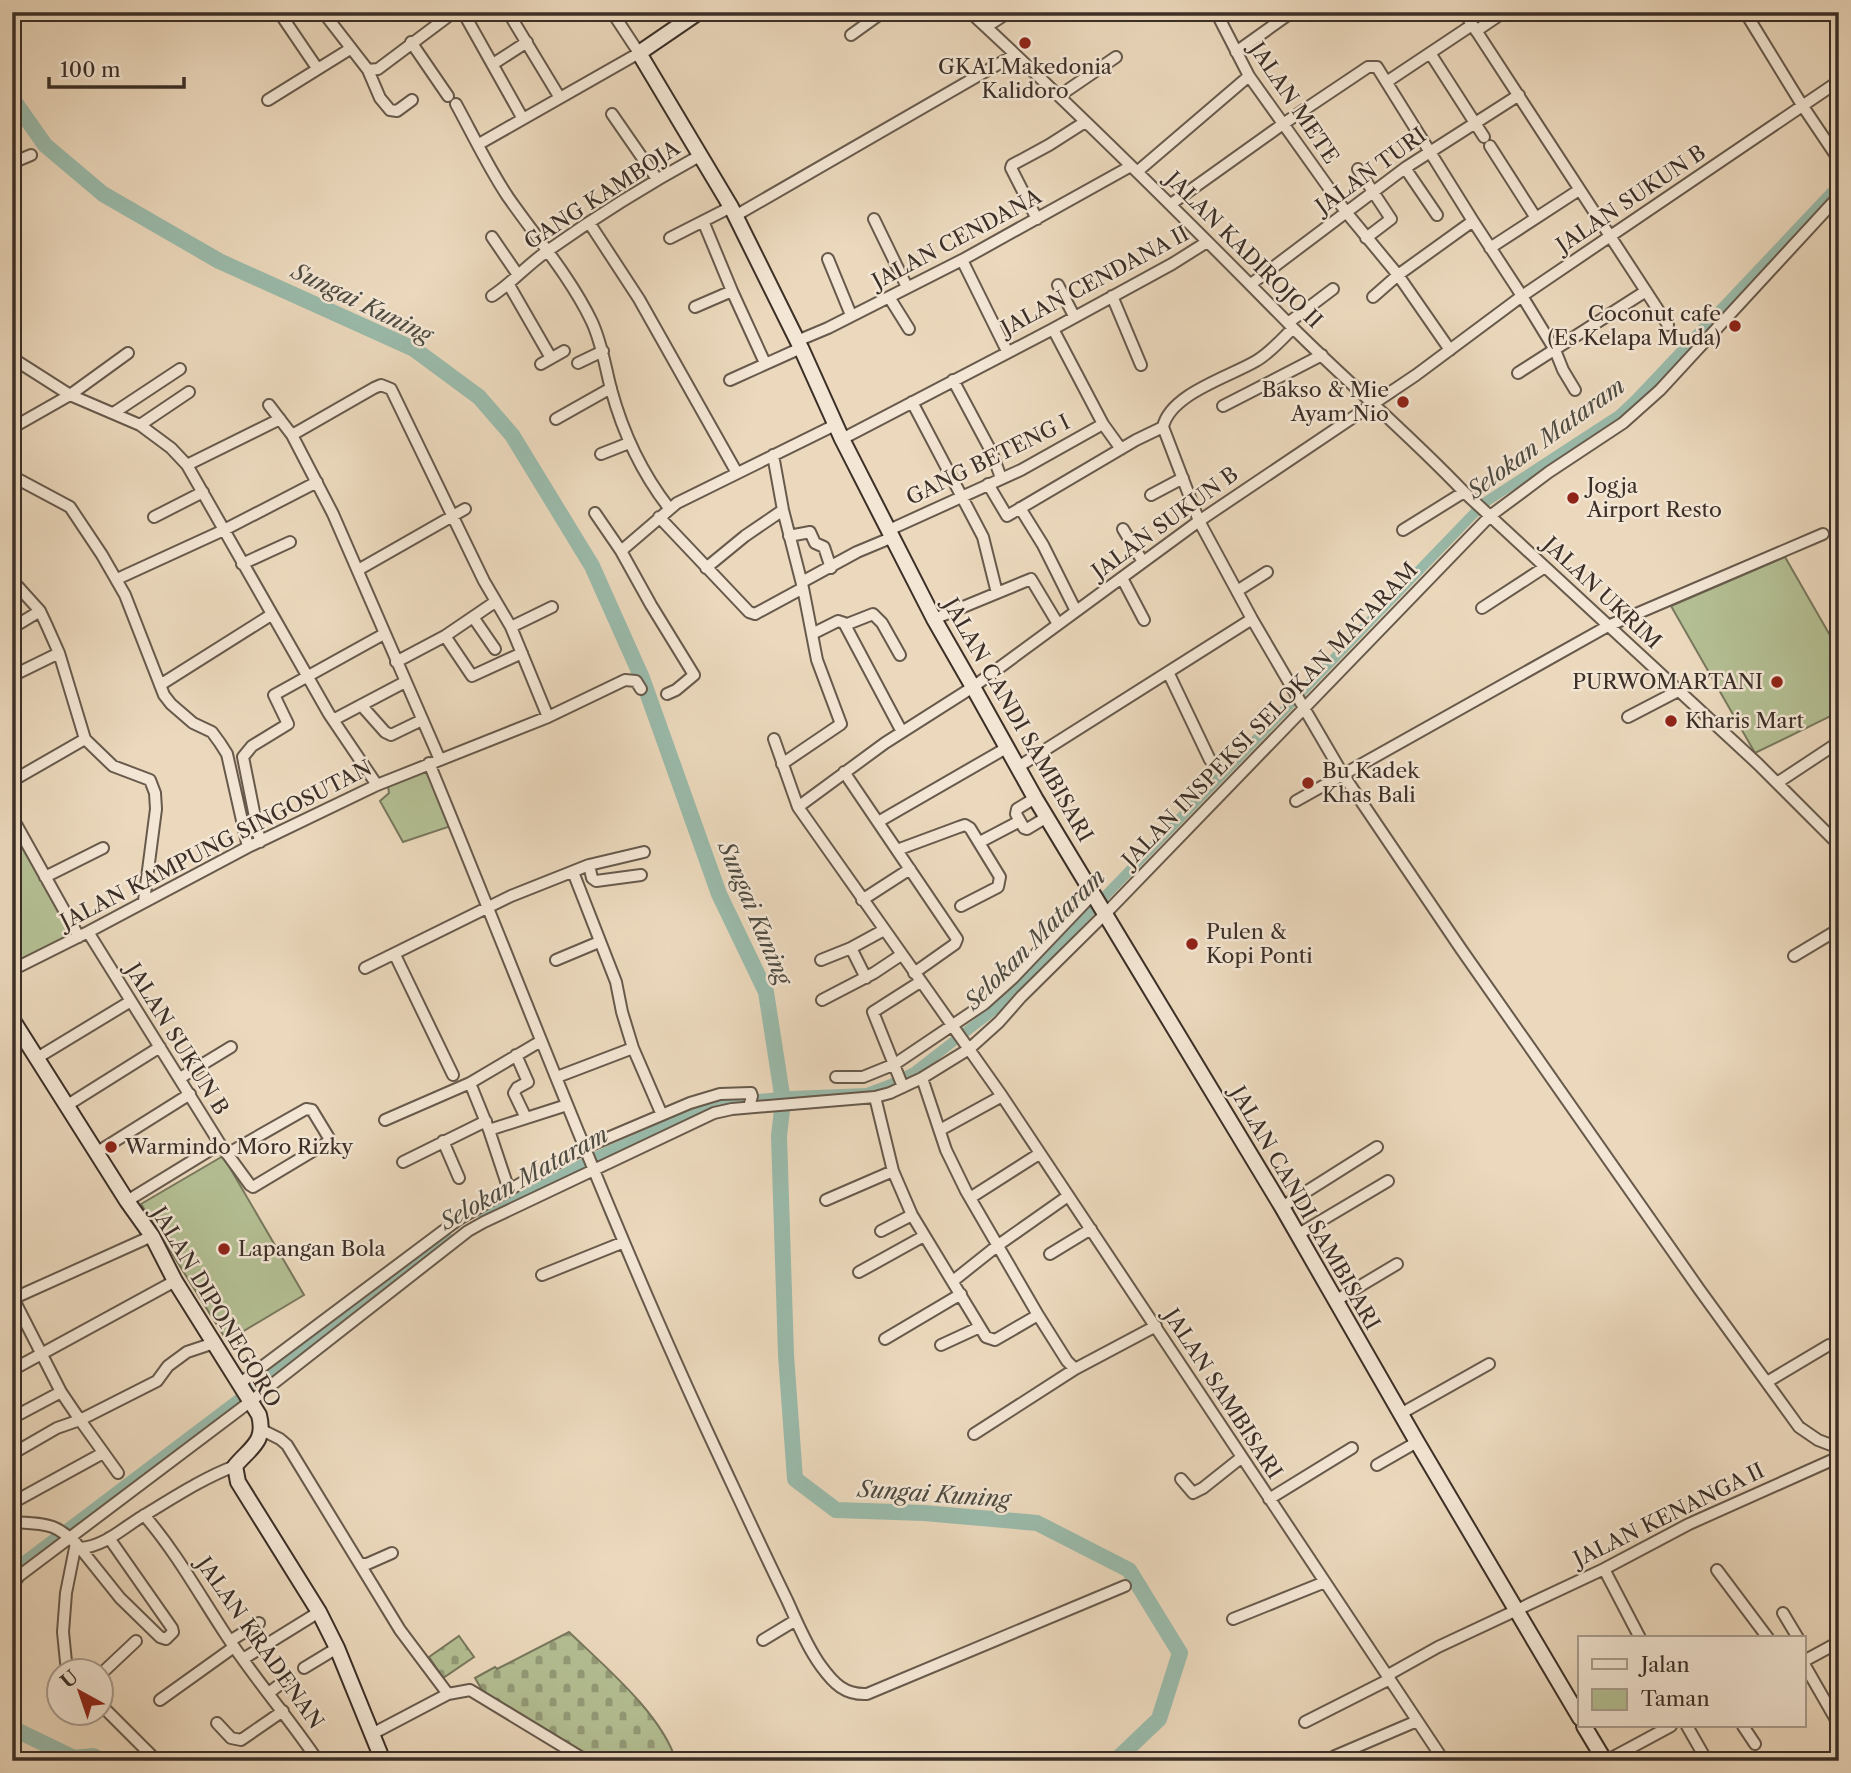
<svg xmlns="http://www.w3.org/2000/svg" width="1851" height="1773" viewBox="0 0 1851 1773" font-family="'Libre Caslon Text',serif">
<style>
.green{fill:#b4c094;stroke:#78785e;stroke-width:2}
.cemetery{fill:url(#cemetery-stones);stroke:#78785e;stroke-width:2}
.lines{fill:none;stroke-linecap:round;stroke-linejoin:round}
.canal{stroke:#9abbab;stroke-width:10}
.river{stroke:#9abbab;stroke-width:16}
.street-casing{stroke:#675a4c;stroke-width:14}
.secondary-casing{stroke:#3b2f27;stroke-width:18}
.street{stroke:#f3e6d4;stroke-width:10}
.secondary{stroke:#f3e6d4;stroke-width:14}
.poi-dot{fill:#8f2418;stroke:#f3e6d4;stroke-width:2.5}
.labels{text-anchor:middle;stroke-width:5;stroke-linejoin:round;paint-order:stroke}
.poi-label{font-size:21px;fill:#3b2f27;stroke:#f3e6d4;text-anchor:start}
.street-label{font-size:21px;fill:#3b2f27;stroke:#f3e6d4}
.water-label{font-size:23px;font-style:italic;fill:#4e4b41;stroke:#f3e6d4}
</style>
<defs>
<pattern id="cemetery-stones" width="16" height="16" patternUnits="userSpaceOnUse" patternTransform="scale(1.75)"><rect width="16" height="16" fill="#b4c094"/><path d="M2 7V4a2 2 0 0 1 4 0v3zM10 15v-3a2 2 0 0 1 4 0v3z" fill="#949c79"/></pattern>
</defs>
<rect width="100%" height="100%" fill="#ecd9bd"/>
<filter id="stains"><feTurbulence type="fractalNoise" baseFrequency=".00286" numOctaves="4"/><feColorMatrix values="0 0 0 0 .2 0 0 0 0 .09 0 0 0 0 .02 0 0 0 .5 -.17"/></filter>
<radialGradient id="worn" r=".72"><stop offset=".6" stop-color="#630" stop-opacity="0"/><stop offset="1" stop-color="#630" stop-opacity=".3"/></radialGradient>
<!-- green -->
<path class="green" d="M1785 557 1839 651V712L1755 753 1671 606Z
M426 768 451 826 403 842 380 801 389 793 388 786Z
M21 843 74 935 12 966V848Z
M223 1156 304 1295 227 1341 141 1204Z"/>
<!-- cemetery -->
<path class="cemetery" d="M569 1632C604 1666 662 1714 676 1761H594L483 1692 475 1678 495 1667 497 1669Z
M459 1636 474 1657 443 1678 429 1657Z"/>
<g class="lines">
<!-- canal -->
<path class="canal" d="M483 1217 595 1157 717 1103 790 1096 867 1093 891 1084 914 1072 998 1007 1484 503 1619 415 1635 400 1839 184
M12 1570 450 1239"/>
<!-- river -->
<path class="river" d="M12 98 45 145 103 194 219 261 414 349 479 397 512 435 592 566 642 678 719 894 766 992 783 1101 779 1136 786 1355 795 1479 836 1510 924 1513 1037 1523 1129 1570 1180 1653 1159 1719 1115 1761
M12 1728 74 1758 93 1756 103 1761"/>
<defs>
<path id="street" d="M279 12 317 68
M323 12 368 70 380 98 390 110 397 111 412 100
M463 12 523 119
M508 12 560 98
M970 12C1080 114 1187 220 1292 327 1348 383 1409 434 1464 492L1758 764 1839 845
M1216 12 1249 76 1346 212 1398 275 1450 350
M1464 12 1668 325
M1745 12 1802 105 1839 160
M986 27 1009 12
M1476 31 1504 12
M851 35 883 12
M411 42 448 96
M1236 52 1292 12
M1430 53 1484 137
M493 64 527 42
M368 70 378 69 454 12
M1388 81 1472 25
M1059 96 1116 57
M268 100 350 49
M456 104C473 135 488 167 508 197 536 237 571 278 592 322 602 344 605 366 611 389 623 433 641 472 669 508
M612 114 657 179
M479 144 639 53 612 12
M1490 146 1536 218
M12 163 31 155
M1405 168 1437 215
M1358 169 1391 219 1366 238
M1138 171 1249 76
M1171 204 1283 124 1368 67H1377L1473 221 1522 296 1555 350 1563 370 1575 390
M735 216 1014 55
M874 219 907 287
M1037 219 1011 168 1012 165 1049 145 1085 122
M590 224 639 299 737 473
M492 237 518 275
M670 238 731 207
M1490 248 1579 190
M828 259 851 315
M962 260 1007 351
M1251 284 1405 168 1519 95
M509 285 551 358
M1058 285 1074 316
M732 291 765 363
M492 296C512 283 527 265 546 252 595 217 648 184 701 155
M1112 296 1141 365
M889 297 909 329
M1373 297 1398 275 1473 221
M695 307 732 291 703 221
M1288 323 1333 289
M1293 328C1282 339 1270 353 1256 361 1229 377 1170 394 1163 427L1199 521 1252 619 1342 773 1461 949 1699 1289 1799 1427 1818 1440 1839 1448
M1053 329 1103 424 1121 449
M797 341 828 328 962 260 1131 166
M12 358 70 395 140 425 171 448 187 465 329 714 377 785
M578 363 603 351
M541 364 564 351
M1518 373 1646 291
M730 380 801 348
M953 380 992 453 1001 478
M912 402 983 537 997 593
M269 405 292 435 333 514 440 760
M1223 406 1322 355
M115 412 180 369
M556 419 611 388
M140 425 189 392
M12 428 70 395 128 353
M292 435 374 388 381 385 391 389 484 581 511 627 548 717
M842 439 1053 329 1172 264 1207 242
M601 454 629 443
M773 455 783 510 803 588 817 660 841 724 782 764
M187 465 280 419
M12 476 70 507 102 555 125 595 164 695 171 704 193 723 212 732 220 743 227 754 248 847
M988 484 1007 516 1136 440 1163 427
M1151 495 1183 478
M1020 508 1043 545 1076 611
M595 513 621 551 651 605 694 675 676 690 667 694
M154 517 203 492
M659 517 749 612 755 614 803 588
M1123 529 1143 562
M889 530 1021 470 1103 424
M1403 530 1464 492
M789 536 810 532 815 543 824 547 831 568
M621 551 677 503 835 425
M242 564 290 542
M706 568 745 536 783 510
M358 570 465 509
M1122 578 1144 620
M117 579 224 530 317 482
M12 580 40 611 47 626 59 653 85 739 113 766 150 780 155 793 156 809 144 901
M802 582 857 552 893 537
M1237 591 1267 572
M1482 608 1545 567
M473 617 495 649
M934 619 1031 579 1058 624
M845 625 873 614 882 623 900 655
M511 627 552 607
M12 628 40 611
M812 634 838 621 844 623 902 732
M445 636 472 676 522 653
M396 662 445 636 495 602
M1168 672 1210 760
M12 676 59 653
M160 685 271 615
M361 705 385 732 391 735 422 720
M1628 717 1678 691
M333 720 405 682
M774 739 798 807
M429 763C524 993 611 1226 717 1452 740 1501 763 1551 787 1600 797 1622 807 1647 821 1666 834 1684 845 1695 867 1694L1125 1586
M1018 767 1252 619
M844 772 957 939 955 944 914 973
M12 781 85 739
M1777 783 1839 742
M1035 798 1017 809 1016 814 1024 828 1027 829 1047 817
M1296 801 1608 626 1823 534
M12 817 79 937
M878 822 1008 747
M260 842 243 757 252 746 288 724 274 695 384 634
M980 842 1020 821
M897 850 959 827 965 825 970 828 1000 877 998 887 961 906
M589 865 592 878 596 881 641 875
M573 872 616 982 622 1012 633 1048 662 1115
M45 877 103 848
M862 900 910 869
M88 932 220 1144 127 1201
M851 948 866 978
M395 955 453 1075
M1794 956 1839 929
M556 960 599 942
M821 960 851 948 884 930
M365 968 511 896 589 865 644 852
M12 970 88 932 248 847 377 785 548 717 625 680 636 681 641 689
M822 1000 874 973 901 955
M516 1055 528 1082 517 1088 514 1093 526 1118
M37 1058 131 1001
M557 1077 633 1048
M836 1077H863L895 1064 984 1004 1013 978 1094 893
M180 1078 231 1047
M922 1078 946 1150 966 1191 1038 1315 1067 1361 1075 1369
M470 1083 489 1130 567 1105
M903 1087 873 1012 920 982
M875 1097 893 1171 912 1215 986 1337 995 1340 1038 1315
M66 1106 160 1047
M385 1120 470 1083 541 1041
M489 1130 509 1190
M940 1130 1002 1096
M443 1141 459 1178
M220 1144 250 1185 253 1187 328 1142 329 1138 312 1110 306 1109 227 1154
M96 1153 190 1094
M403 1162 486 1121
M970 1198 1039 1154
M826 1200 893 1171
M1282 1207 1377 1147
M881 1231 912 1215
M1297 1235 1388 1181
M1050 1254 1091 1229
M859 1272 924 1236
M542 1275 624 1242
M953 1281 997 1246 1068 1196
M12 1296 61 1392 80 1420 57 1428 12 1454
M12 1299 152 1236
M1335 1301 1397 1264
M885 1339 961 1294
M941 1345 980 1327
M12 1370 175 1281
M1767 1382 1829 1345
M239 1384 459 1219 509 1190 584 1148 690 1103 720 1094 751 1093 752 1096 749 1107
M1402 1413 1489 1364
M12 1418 61 1392
M262 1430 280 1439 287 1445 400 1630 448 1694
M974 1434 1075 1369 1156 1326
M1377 1465 1417 1442
M118 1473 80 1420 157 1381 168 1366 187 1352 214 1343
M1181 1479 1193 1493 1203 1488 1242 1457
M1269 1499 1352 1448
M12 1503 103 1453
M144 1515C176 1552 199 1594 226 1635 254 1678 289 1718 318 1761
M12 1522C46 1524 56 1522 80 1548 104 1547 124 1527 143 1516 173 1498 203 1478 235 1466
M80 1548 120 1598 160 1637 166 1639 173 1632 172 1628 109 1538
M360 1564H367L392 1553
M1604 1569 1640 1638
M1717 1570 1768 1638
M12 1586 19 1576 251 1401 468 1231 484 1222 714 1113 732 1109 875 1097 890 1093 922 1078 969 1049 999 1022 1021 997 1106 913 1490 516 1549 472 1623 423 1660 390 1839 196
M1783 1613 1798 1638
M1233 1619 1325 1582
M763 1640 796 1620
M230 1641 259 1623
M243 1659 319 1612
M1804 1661 1839 1642
M1804 1664 1839 1725
M304 1668 337 1648
M67 1672 63 1632 66 1593 76 1543
M102 1673 136 1641
M1388 1675 1438 1647 1604 1569 1689 1524 1839 1457
M269 1693 289 1677
M160 1700 234 1647
M102 1706 154 1758 165 1760
M1305 1722 1390 1679
M217 1723 231 1738 241 1740 283 1711
M1687 1726 1707 1761
M1743 1726 1755 1744
M372 1734 448 1694 470 1690 587 1761
M1334 1761 1335 1756 1417 1721
M1444 1761 1002 1096 798 807 885 743 973 687 1199 521 1416 375 1522 296 1839 81
M1606 1761 1671 1726
M1806 1761 1812 1759 1816 1761
M1827 1761 1839 1754"/>
<path id="secondary" d="M699 12 639 53 731 207 801 348 842 439 934 619 973 687 1035 798 1282 1207 1417 1442 1580 1718
M12 1019 127 1201 152 1236 175 1281 259 1415C266 1442 251 1447 235 1466L238 1482 319 1612 337 1648 383 1761
M1584 1726 1605 1761"/>
</defs>
<!-- street casing -->
<use href="#street" class="street-casing"/>
<!-- secondary casing -->
<use href="#secondary" class="secondary-casing"/>
<!-- street -->
<use href="#street" class="street"/>
<!-- secondary -->
<use href="#secondary" class="secondary"/>
</g>
<!-- markers -->
<g class="poi-dot">
<circle cx="1025" cy="43" r="7"/>
<circle cx="1735" cy="326" r="7"/>
<circle cx="1403" cy="402" r="7"/>
<circle cx="1573" cy="498" r="7"/>
<circle cx="1777" cy="682" r="7"/>
<circle cx="1671" cy="721" r="7"/>
<circle cx="1308" cy="783" r="7"/>
<circle cx="1192" cy="944" r="7"/>
<circle cx="111" cy="1147" r="7"/>
<circle cx="224" cy="1249" r="7"/>
</g>
<g class="labels">
<!-- poi labels -->
<g class="poi-label">
<text x="1025" y="74" text-anchor="middle">GKAI Makedonia<tspan x="1025" dy="24">Kalidoro</tspan></text>
<text x="1721" y="321" text-anchor="end">Coconut cafe<tspan x="1721" dy="24">(Es Kelapa Muda)</tspan></text>
<text x="1389" y="397" text-anchor="end">Bakso &amp; Mie<tspan x="1389" dy="24">Ayam Nio</tspan></text>
<text x="1587" y="493">Jogja<tspan x="1587" dy="24">Airport Resto</tspan></text>
<text x="1763" y="689" text-anchor="end">PURWOMARTANI</text>
<text x="1685" y="728">Kharis Mart</text>
<text x="1322" y="778">Bu Kadek<tspan x="1322" dy="24">Khas Bali</tspan></text>
<text x="1206" y="939">Pulen &amp;<tspan x="1206" dy="24">Kopi Ponti</tspan></text>
<text x="125" y="1154">Warmindo Moro Rizky</text>
<text x="238" y="1256">Lapangan Bola</text>
</g>
<!-- street labels -->
<g class="street-label">
<text transform="translate(1294 103) rotate(56)" y="7">JALAN METE</text>
<text transform="translate(1371 171) rotate(-36)" y="7">JALAN TURI</text>
<text transform="translate(602 195) rotate(-33)" y="7">GANG KAMBOJA</text>
<text transform="translate(1631 199) rotate(-34)" y="7">JALAN SUKUN B</text>
<text transform="translate(957 239) rotate(-28)" y="7">JALAN CENDANA</text>
<text transform="translate(1244 250) rotate(45)" y="7">JALAN KADIROJO II</text>
<text transform="translate(1095 281) rotate(-28)" y="7">JALAN CENDANA II</text>
<text transform="translate(988 460) rotate(-26)" y="7">GANG BETENG I</text>
<text transform="translate(1165 523) rotate(-36)" y="7">JALAN SUKUN B</text>
<text transform="translate(1602 593) rotate(43)" y="7">JALAN UKRIM</text>
<text transform="translate(1270 715) rotate(-46)" y="7">JALAN INSPEKSI SELOKAN MATARAM</text>
<text transform="translate(1018 720) rotate(60)" y="7">JALAN CANDI SAMBISARI</text>
<text transform="translate(216 845) rotate(-27)" y="7">JALAN KAMPUNG SINGOSUTAN</text>
<text transform="translate(177 1039) rotate(58)" y="7">JALAN SUKUN B</text>
<text transform="translate(1305 1208) rotate(60)" y="7">JALAN CANDI SAMBISARI</text>
<text transform="translate(216 1307) rotate(59)" y="7">JALAN DIPONEGORO</text>
<text transform="translate(1223 1394) rotate(57)" y="7">JALAN SAMBISARI</text>
<text transform="translate(1669 1515) rotate(-26)" y="7">JALAN KENANGA II</text>
<text transform="translate(260 1643) rotate(55)" y="7">JALAN KRADENAN</text>
</g>
<!-- water labels -->
<g class="water-label">
<text transform="translate(362 303) rotate(26)" y="8">Sungai Kuning</text>
<text transform="translate(1546 438) rotate(-36)" y="8">Selokan Mataram</text>
<text transform="translate(755 913) rotate(67)" y="8">Sungai Kuning</text>
<text transform="translate(1035 939) rotate(-45)" y="8">Selokan Mataram</text>
<text transform="translate(524 1178) rotate(-29)" y="8">Selokan Mataram</text>
<text transform="translate(934 1494) rotate(4)" y="8">Sungai Kuning</text>
</g>
</g>
<!-- margin -->
<rect width="1851" height="1773" fill="none" stroke="#ecd9bd" stroke-width="42"/>
<rect x="14" y="14" width="1823" height="1745" fill="none" stroke="#3b2f27" stroke-width="3.5"/>
<rect x="21" y="21" width="1809" height="1731" fill="none" stroke="#3b2f27" stroke-width="2"/>
<!-- legend -->
<rect x="1578" y="1636" width="228" height="91" fill="#f3e6d4" stroke="#a99d8f" stroke-width="2"/>
<rect x="1592" y="1659" width="35" height="10" fill="#f3e6d4" stroke="#a99d8f" stroke-width="2"/>
<text x="1641" y="1672" font-size="21" fill="#3b2f27">Jalan</text>
<rect x="1592" y="1689" width="35" height="21" fill="#b4c094" stroke="#a99d8f" stroke-width="2"/>
<text x="1641" y="1706" font-size="21" fill="#3b2f27">Taman</text>
<!-- north arrow -->
<g transform="translate(80 1692) rotate(320)"><circle r="33" fill="#f3e6d4" stroke="#a99d8f" stroke-width="2"/>
<path d="M0-5L12 26L0 18L-12 26Z" fill="#8f2418"/>
<text y="-10" font-size="19" font-weight="bold" text-anchor="middle" fill="#3b2f27">U</text>
</g>
<!-- scale -->
<path d="M49 77v10h135v-10" fill="none" stroke="#3b2f27" stroke-width="3.5"/>
<text x="60" y="77" font-size="21" fill="#3b2f27" stroke="#f3e6d4" stroke-width="5" paint-order="stroke">100 m</text>
<rect width="100%" height="100%" filter="url(#stains)"/>
<rect width="100%" height="100%" fill="url(#worn)"/>
</svg>
